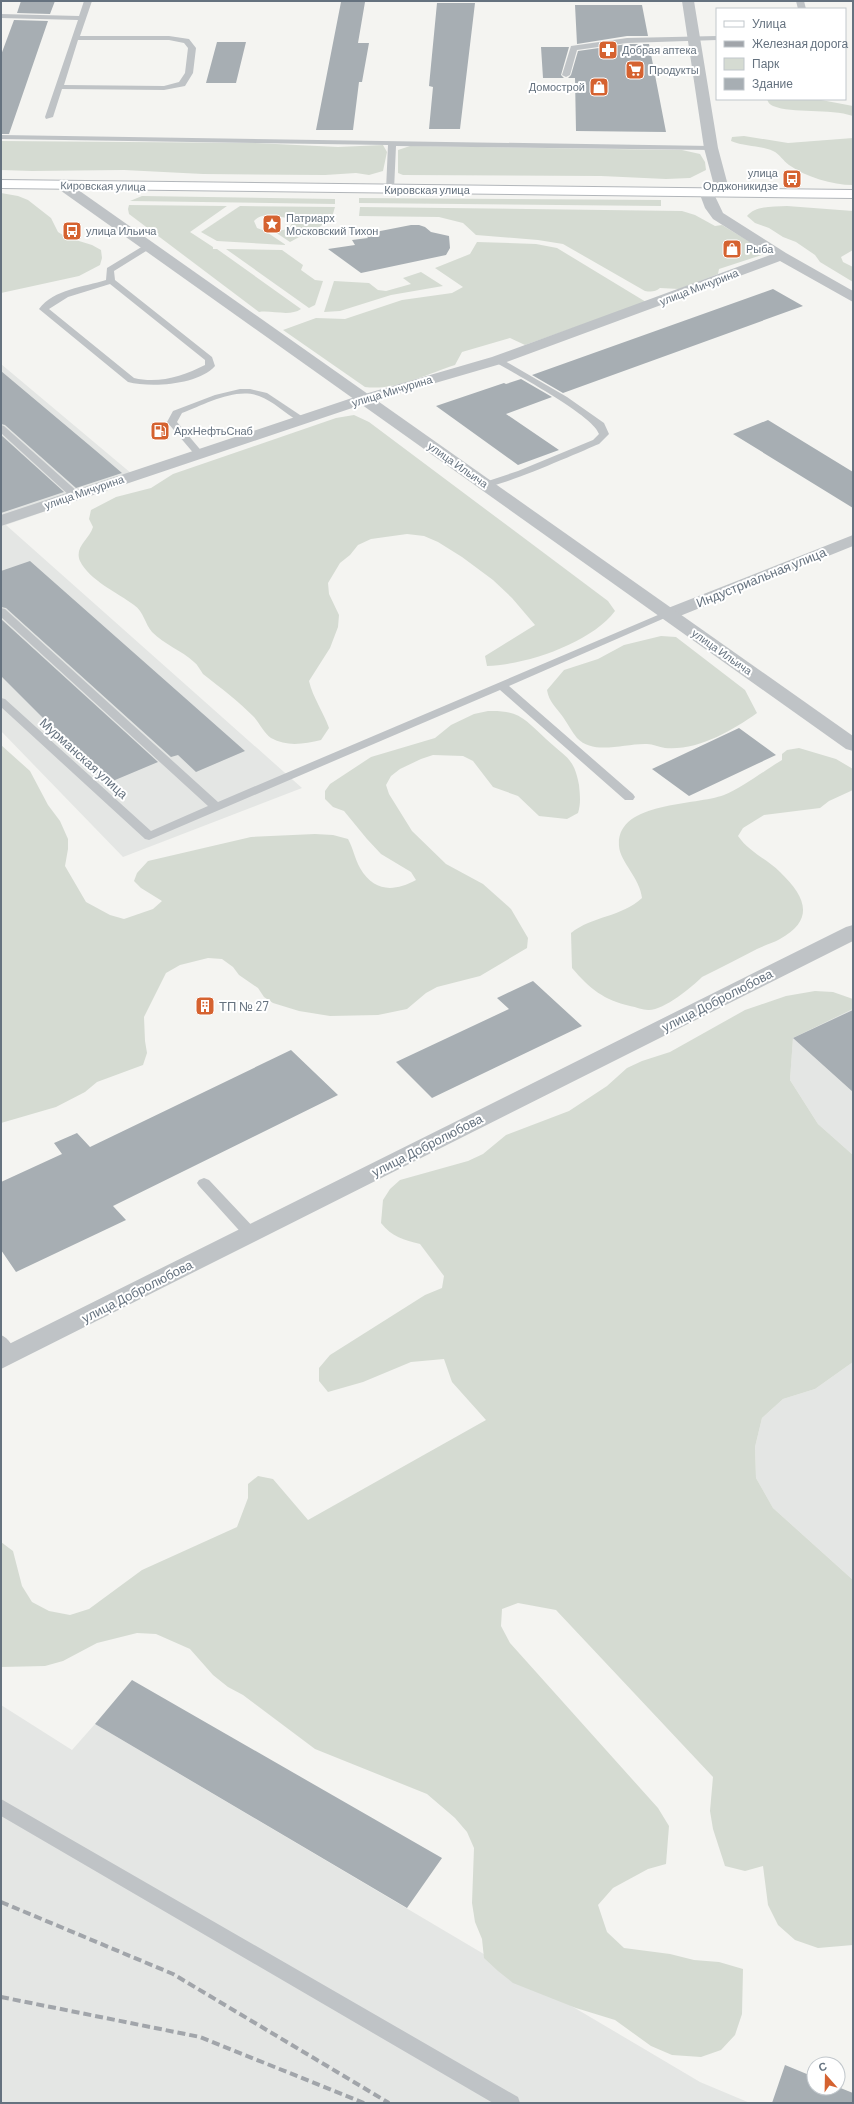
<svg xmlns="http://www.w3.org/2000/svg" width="854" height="2104" viewBox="0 0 854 2104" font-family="Barlow,sans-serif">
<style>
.built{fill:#e4e6e4}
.green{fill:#d5dbd2}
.building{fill:#a7aeb3}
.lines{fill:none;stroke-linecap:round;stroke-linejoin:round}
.secondary-casing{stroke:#b2b6ba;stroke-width:2}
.service{fill:#bfc3c6;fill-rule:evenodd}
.minor{fill:#bfc3c6;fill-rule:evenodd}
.tertiary{fill:#bfc3c6;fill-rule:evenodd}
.secondary{fill:#fff;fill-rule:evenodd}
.rail{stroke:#a1a5aa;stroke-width:4;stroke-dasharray:8 4;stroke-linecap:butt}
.labels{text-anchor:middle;stroke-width:4;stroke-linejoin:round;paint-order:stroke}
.far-poi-label{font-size:11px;fill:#65727f;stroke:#fff;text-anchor:start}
.far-street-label{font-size:11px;fill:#65727f;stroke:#fff}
.street-label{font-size:13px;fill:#65727f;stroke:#fff}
.poi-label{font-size:13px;fill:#65727f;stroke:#fff;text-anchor:start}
</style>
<rect width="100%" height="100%" fill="#f4f4f1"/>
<!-- built -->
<path class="built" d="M1 364 138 479 6 525 302 788 123 857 1 731Z
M853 1009V1155L818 1124 790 1080 793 1038Z
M853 1362V1580L773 1508 756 1478 755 1447 762 1418 783 1399 815 1389Z
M1 1705 72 1750 95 1724 700 2082 750 2103H1Z"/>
<!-- green -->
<path class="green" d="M767 99H816L853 106V116C829 108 793 114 773 106 769 104 768 102 767 99Z
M744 136 788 143 853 138V185C832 185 806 177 789 165 783 161 780 154 773 151 760 145 745 147 731 141L732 137Z
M1 141 255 143 338 147 383 145 387 152 383 171 369 175 356 173 325 175 203 174 124 170 32 171 1 170Z
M410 146 682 150 700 154 705 162 706 170 690 178 666 179 601 176 403 175 398 173V150Z
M1 193 18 196 28 200 51 218 58 232 66 237 92 245 101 250 102 258 100 265 79 276 1 293Z
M142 196 335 199V204L130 201Z
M359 198 661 200V206L359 203Z
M129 205 227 206 190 232 213 247V249H217L301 309C290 317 272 310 259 312L129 214 128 209Z
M240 206 335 207 332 217C318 217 304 218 290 218 278 218 264 210 254 221L257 228 265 231 286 245 217 241 201 232Z
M787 206 853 211V250L841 257 843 262 853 267V282L820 262 815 255 796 242 783 237 769 228 755 223 747 216C756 205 774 207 787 206Z
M360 207 682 211 695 215 715 226 722 225 768 253 719 269 718 274 679 289 660 288C655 292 651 292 645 291L563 244 538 240 476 235 463 223 439 217 359 216Z
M290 219H330C312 233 311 235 290 227L292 223Z
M287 229 303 235 290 242 275 232Z
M477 242 536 244 557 248 646 302 525 345 510 338 462 352 455 365C427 374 395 391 365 387L283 330 316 318 345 319 402 300 452 293 463 287 435 268 470 254Z
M226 249 282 250 303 265 301 270 315 280 323 281 315 305 309 308Z
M421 272 443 286 391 295 340 311 324 312 334 281 369 283 378 290 386 291 411 284 403 278Z
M354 415 369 422 608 601 615 611C591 643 526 665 487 666L485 656 535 625 512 598 493 580 462 557 438 542 424 536 407 534 371 539 358 545 350 555 340 563 328 583 329 594 339 615 338 627 330 648 309 681C313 698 323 711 329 728L321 740C304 744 287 747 271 738 264 733 260 724 254 717 238 701 221 688 203 674 200 670 198 665 194 662 181 650 165 645 152 632 145 624 144 612 134 605 118 593 89 580 80 561 74 547 89 540 93 527L89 519 91 510 116 497 151 488 173 474 336 418Z
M661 636 676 637 745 690 757 713C732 731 697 751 665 748 659 747 653 744 647 744 625 743 594 756 577 738 572 732 568 724 563 717 556 707 549 702 547 690L564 670 598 659 624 645Z
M488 711C520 710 525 720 546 739 565 757 574 757 579 785 580 796 581 803 578 813L567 819 539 816 518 796 493 787 473 761 463 756 433 755 421 759 400 769 391 776 386 785 389 794 412 831 446 864 483 884 511 909 528 938 527 948 480 976 437 987 426 993 407 1009 378 1015 330 1016 299 1011 273 1003 264 997 258 988 239 975 233 967 222 959 208 958 180 965 166 973 144 1017 145 1041 147 1053 143 1065 97 1082 85 1092 56 1107 1 1123V745L30 771 48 805 60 821 68 839V849L65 866 86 902 110 915 124 919 153 909 162 901 141 888 134 881 137 873 148 861 251 837 315 834 333 835 348 839C353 848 355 859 360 868 374 892 394 892 416 880L411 872 381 854 367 839 344 811 333 807 325 799V791L330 784 371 757 435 738 451 725 474 714Z
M799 748 836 759 853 769V790L829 801 820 808 764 815 743 828 738 836C749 852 767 859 780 872 805 896 816 919 780 939 773 943 765 945 757 949 739 958 721 968 702 977 692 987 663 1011 648 1010 643 1010 636 1007 630 1006 604 1000 590 989 572 968L571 933C592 916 622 917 642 898 640 878 620 862 619 846 616 801 695 806 724 795 742 788 765 770 782 760V754L787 750Z
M815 991 833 992 853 999V1009L793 1038 790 1080 818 1124 853 1155V1362L815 1389 783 1399 762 1418 755 1447 756 1478 773 1508 853 1580V1945L818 1948 795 1940 778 1925 768 1905 763 1866 745 1871 725 1866 713 1829 710 1811 713 1777 556 1610 518 1603 502 1609 501 1626 510 1643 658 1808 669 1826 666 1864 648 1869 613 1888 598 1905 607 1932 624 1948 670 1954 694 1960 719 1962 743 1969 742 2014 735 2035 721 2050 701 2057 672 2055 651 2046 615 2020 576 2008 513 1983 498 1971 484 1958 482 1939 475 1922 472 1903 474 1848 467 1832 455 1818 427 1794 315 1749 243 1695 228 1687 213 1675 190 1649 156 1634 137 1633 97 1643 63 1661 45 1666 1 1667V1542L13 1551 22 1586 32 1602 49 1611 70 1615 89 1609 142 1570 237 1527 248 1498V1484L258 1476 273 1479 308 1520 486 1420 452 1382 444 1359 411 1362 363 1382 328 1392 319 1381V1368L330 1355 425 1295 442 1288 444 1276 420 1244C404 1240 392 1237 381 1223L383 1200 390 1189 400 1180 468 1161 483 1154 506 1135 569 1111 607 1086 627 1068 642 1061 670 1052 745 1010 786 996Z"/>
<!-- building -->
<path class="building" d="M21 1H55L50 14 17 13Z
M341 2H365L358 43H369L362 82H359L353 130H316Z
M437 3H475L460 129H429L433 87 429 86Z
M575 5H642L648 36H627L577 44Z
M14 20 48 21 9 134H1V55Z
M217 42H246L236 83H206Z
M627 44H649L666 132 576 131 575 78H568L571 75 578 51Z
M541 47H569L561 75 564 78H543Z
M411 225H419L425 227 431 232 449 236 450 248 446 255 361 273 328 249 355 245 352 240 368 238 365 234Z
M773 289 803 306 563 393 532 375Z
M1 371 95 450 122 473 76 488 5 425 1 424Z
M521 379 552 397 506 414 559 450 518 465 436 406 504 383 506 384Z
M768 420 853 472V508L733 434Z
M1 435 64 492 1 513Z
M30 561 245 751 196 772 178 755 171 757 6 608 1 607V571Z
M1 619 158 762 108 783 1 676Z
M739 728 776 755 689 796 652 769Z
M533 981 582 1026 432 1098 396 1062 509 1009 497 998Z
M853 1010V1092L793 1038Z
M291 1050 338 1095 113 1206 126 1220 16 1272 1 1250V1182L62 1154 54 1143 77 1133 90 1147Z
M132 1680 442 1858 407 1908 95 1724Z
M785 2065 814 2077V2088L838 2087 853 2093V2103H772Z"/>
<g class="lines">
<defs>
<path id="secondary" d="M1 180 853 190V198L1 188Z"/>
</defs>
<!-- secondary casing -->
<use href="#secondary" class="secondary-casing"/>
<!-- service -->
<path class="service" d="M84 1H92L80 36H169L189 39 196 48 193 73 185 86 164 90 62 89 53 117 46 119 45 117 78 20 1 18V14L79 16ZM78 40H169L184 43 188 48 185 73 179 82 164 86 64 85Z
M796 1H804L806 9H798Z
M717 36V40L627 43 577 50 570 75 566 77 562 75 571 46 627 38Z
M1 135 711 146 715 148 711 150 396 146 394 190 390 193 386 190 388 145 1 139Z
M148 243 152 246 151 248 114 271 115 280 212 357 215 366C198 385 151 388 128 382L39 309C54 289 84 287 106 280L107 268ZM110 284 205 360V365C183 376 159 384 134 378L49 309 68 297Z
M498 357 567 397 604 423 609 434 599 444C582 451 495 490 482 487V483L518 471 593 440 599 434C593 415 515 374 495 362V358Z
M240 389H250L267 393 306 419 301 422 298 421C285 413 273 401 259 396 235 387 204 405 182 413L177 422 204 454 199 457 196 456 167 422 173 411 215 395Z
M1 425 4 426 79 493V497H71L1 433Z
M1 608 5 609 218 802 665 612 669 611 674 614 509 686 633 794 635 797 633 800H625L500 690 149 840 145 839 1 707V698L5 699 151 831 208 806 1 617Z
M204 1178 209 1180 256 1230 258 1234 256 1238 251 1239 246 1238 199 1186 197 1183 199 1180Z
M1 1335C9 1338 13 1347 17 1354L15 1358C0 1363 1 1346 1 1335Z
M1 1799 518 2097 520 2103H493L1 1816Z"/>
<!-- minor -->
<path class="minor" d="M682 1H694L718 148 730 193 728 196H718L716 193 704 148Z
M706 188 711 189 713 192 723 213 786 253 853 291V302L780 261 504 363 370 402 1 526V515L358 396 492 357 770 255 713 219 705 208 699 192 701 189Z
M853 535V546L675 618 669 619 663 618 660 614 663 610Z
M853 925V941L1 1369V1348L846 927Z"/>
<!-- tertiary -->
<path class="tertiary" d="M62 181 67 182 853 736V751L846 749 57 188 55 185 57 182Z"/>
<!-- secondary -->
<use href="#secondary" class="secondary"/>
<!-- rail -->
<path class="rail" d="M1 1902 173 1974 389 2103
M1 1997 200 2037 364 2103"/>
</g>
<!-- icons -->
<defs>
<symbol id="pharmacy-square" viewBox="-11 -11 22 22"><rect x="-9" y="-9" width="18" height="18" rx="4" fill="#d56230" stroke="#fff"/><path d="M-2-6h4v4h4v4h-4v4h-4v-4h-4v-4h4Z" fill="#fff"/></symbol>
<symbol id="supermarket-square" viewBox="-11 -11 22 22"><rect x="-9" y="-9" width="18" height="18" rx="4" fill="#d56230" stroke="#fff"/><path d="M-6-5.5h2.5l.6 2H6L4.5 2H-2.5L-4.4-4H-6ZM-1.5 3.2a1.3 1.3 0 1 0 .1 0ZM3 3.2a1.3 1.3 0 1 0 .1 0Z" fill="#fff"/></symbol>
<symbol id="shop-square" viewBox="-11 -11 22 22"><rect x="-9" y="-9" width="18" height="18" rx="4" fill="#d56230" stroke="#fff"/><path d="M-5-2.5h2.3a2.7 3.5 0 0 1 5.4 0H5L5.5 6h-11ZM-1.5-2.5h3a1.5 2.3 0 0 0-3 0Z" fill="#fff"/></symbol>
<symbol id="bus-square" viewBox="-11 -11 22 22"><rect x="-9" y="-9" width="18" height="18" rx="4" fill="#d56230" stroke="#fff"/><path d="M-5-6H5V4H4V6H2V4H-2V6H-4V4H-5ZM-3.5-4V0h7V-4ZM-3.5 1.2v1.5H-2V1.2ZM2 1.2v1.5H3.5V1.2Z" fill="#fff"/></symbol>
<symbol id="sight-square" viewBox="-11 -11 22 22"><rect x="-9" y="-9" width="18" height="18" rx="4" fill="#d56230" stroke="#fff"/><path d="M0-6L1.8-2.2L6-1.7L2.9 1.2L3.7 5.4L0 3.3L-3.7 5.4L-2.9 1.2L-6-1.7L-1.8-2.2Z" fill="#fff"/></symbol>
<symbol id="fuel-square" viewBox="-11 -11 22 22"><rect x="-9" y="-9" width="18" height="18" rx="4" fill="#d56230" stroke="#fff"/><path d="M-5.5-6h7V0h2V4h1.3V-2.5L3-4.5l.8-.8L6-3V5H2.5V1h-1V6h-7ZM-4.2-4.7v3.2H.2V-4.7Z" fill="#fff"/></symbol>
<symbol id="building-square" viewBox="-11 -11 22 22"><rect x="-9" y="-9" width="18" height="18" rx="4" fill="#d56230" stroke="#fff"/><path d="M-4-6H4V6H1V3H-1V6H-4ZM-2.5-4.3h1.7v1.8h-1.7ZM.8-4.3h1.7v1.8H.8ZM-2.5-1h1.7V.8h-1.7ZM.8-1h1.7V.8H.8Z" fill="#fff"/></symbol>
</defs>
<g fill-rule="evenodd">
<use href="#pharmacy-square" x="597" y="39" width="22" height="22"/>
<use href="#supermarket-square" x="624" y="59" width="22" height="22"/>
<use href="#shop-square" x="588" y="76" width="22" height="22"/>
<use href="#bus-square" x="781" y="168" width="22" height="22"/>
<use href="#sight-square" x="261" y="213" width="22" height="22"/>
<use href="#bus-square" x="61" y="220" width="22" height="22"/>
<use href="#shop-square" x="721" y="238" width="22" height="22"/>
<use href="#fuel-square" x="149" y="420" width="22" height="22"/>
<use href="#building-square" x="194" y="995" width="22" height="22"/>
</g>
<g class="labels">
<!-- far-poi labels -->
<g class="far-poi-label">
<text x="622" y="54">Добрая аптека</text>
<text x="649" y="74">Продукты</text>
<text x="585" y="91" text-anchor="end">Домострой</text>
<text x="778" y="177" text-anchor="end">улица<tspan x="778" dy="13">Орджоникидзе</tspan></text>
<text x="286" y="222">Патриарх<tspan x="286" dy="13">Московский Тихон</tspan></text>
<text x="86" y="235">улица Ильича</text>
<text x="746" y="253">Рыба</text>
<text x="174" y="435">АрхНефтьСнаб</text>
</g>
<!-- far-street labels -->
<g class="far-street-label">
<text transform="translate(103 186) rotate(1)" y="4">Кировская улица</text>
<text x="427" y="194">Кировская улица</text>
<text transform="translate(699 287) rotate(-21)" y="4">улица Мичурина</text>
<text transform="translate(392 391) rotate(-17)" y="4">улица Мичурина</text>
<text transform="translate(458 465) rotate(35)" y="4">улица Ильича</text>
<text transform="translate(84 492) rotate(-19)" y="4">улица Мичурина</text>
<text transform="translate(722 652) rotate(35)" y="4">улица Ильича</text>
</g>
<!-- street labels -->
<g class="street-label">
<text transform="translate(761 577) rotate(-22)" y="5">Индустриальная улица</text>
<text transform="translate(84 758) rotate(42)" y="5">Мурманская улица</text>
<text transform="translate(717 1000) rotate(-27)" y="5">улица Добролюбова</text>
<text transform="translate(427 1145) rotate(-27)" y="5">улица Добролюбова</text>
<text transform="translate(137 1291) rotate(-27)" y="5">улица Добролюбова</text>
</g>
<!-- poi labels -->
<g class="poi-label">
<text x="219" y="1011">ТП № 27</text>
</g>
</g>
<!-- border -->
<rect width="854" height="2104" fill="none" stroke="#65727f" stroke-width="4"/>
<!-- legend -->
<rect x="716" y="8" width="130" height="92" fill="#ffffff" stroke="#c1c7cc"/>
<rect x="724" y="21" width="20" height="6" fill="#ffffff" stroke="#c1c7cc"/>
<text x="752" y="28" font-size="12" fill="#65727f">Улица</text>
<rect x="724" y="41" width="20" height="6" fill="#a1a5aa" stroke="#c1c7cc"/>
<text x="752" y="48" font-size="12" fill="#65727f">Железная дорога</text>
<rect x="724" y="58" width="20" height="12" fill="#d5dbd2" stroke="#c1c7cc"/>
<text x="752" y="68" font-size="12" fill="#65727f">Парк</text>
<rect x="724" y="78" width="20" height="12" fill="#a7aeb3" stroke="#c1c7cc"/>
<text x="752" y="88" font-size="12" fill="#65727f">Здание</text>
<!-- north arrow -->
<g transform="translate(826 2076) rotate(340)"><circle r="19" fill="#ffffff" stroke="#c1c7cc"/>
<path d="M0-3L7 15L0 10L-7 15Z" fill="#d56230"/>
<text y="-6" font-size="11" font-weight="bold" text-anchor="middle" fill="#65727f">С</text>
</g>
</svg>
